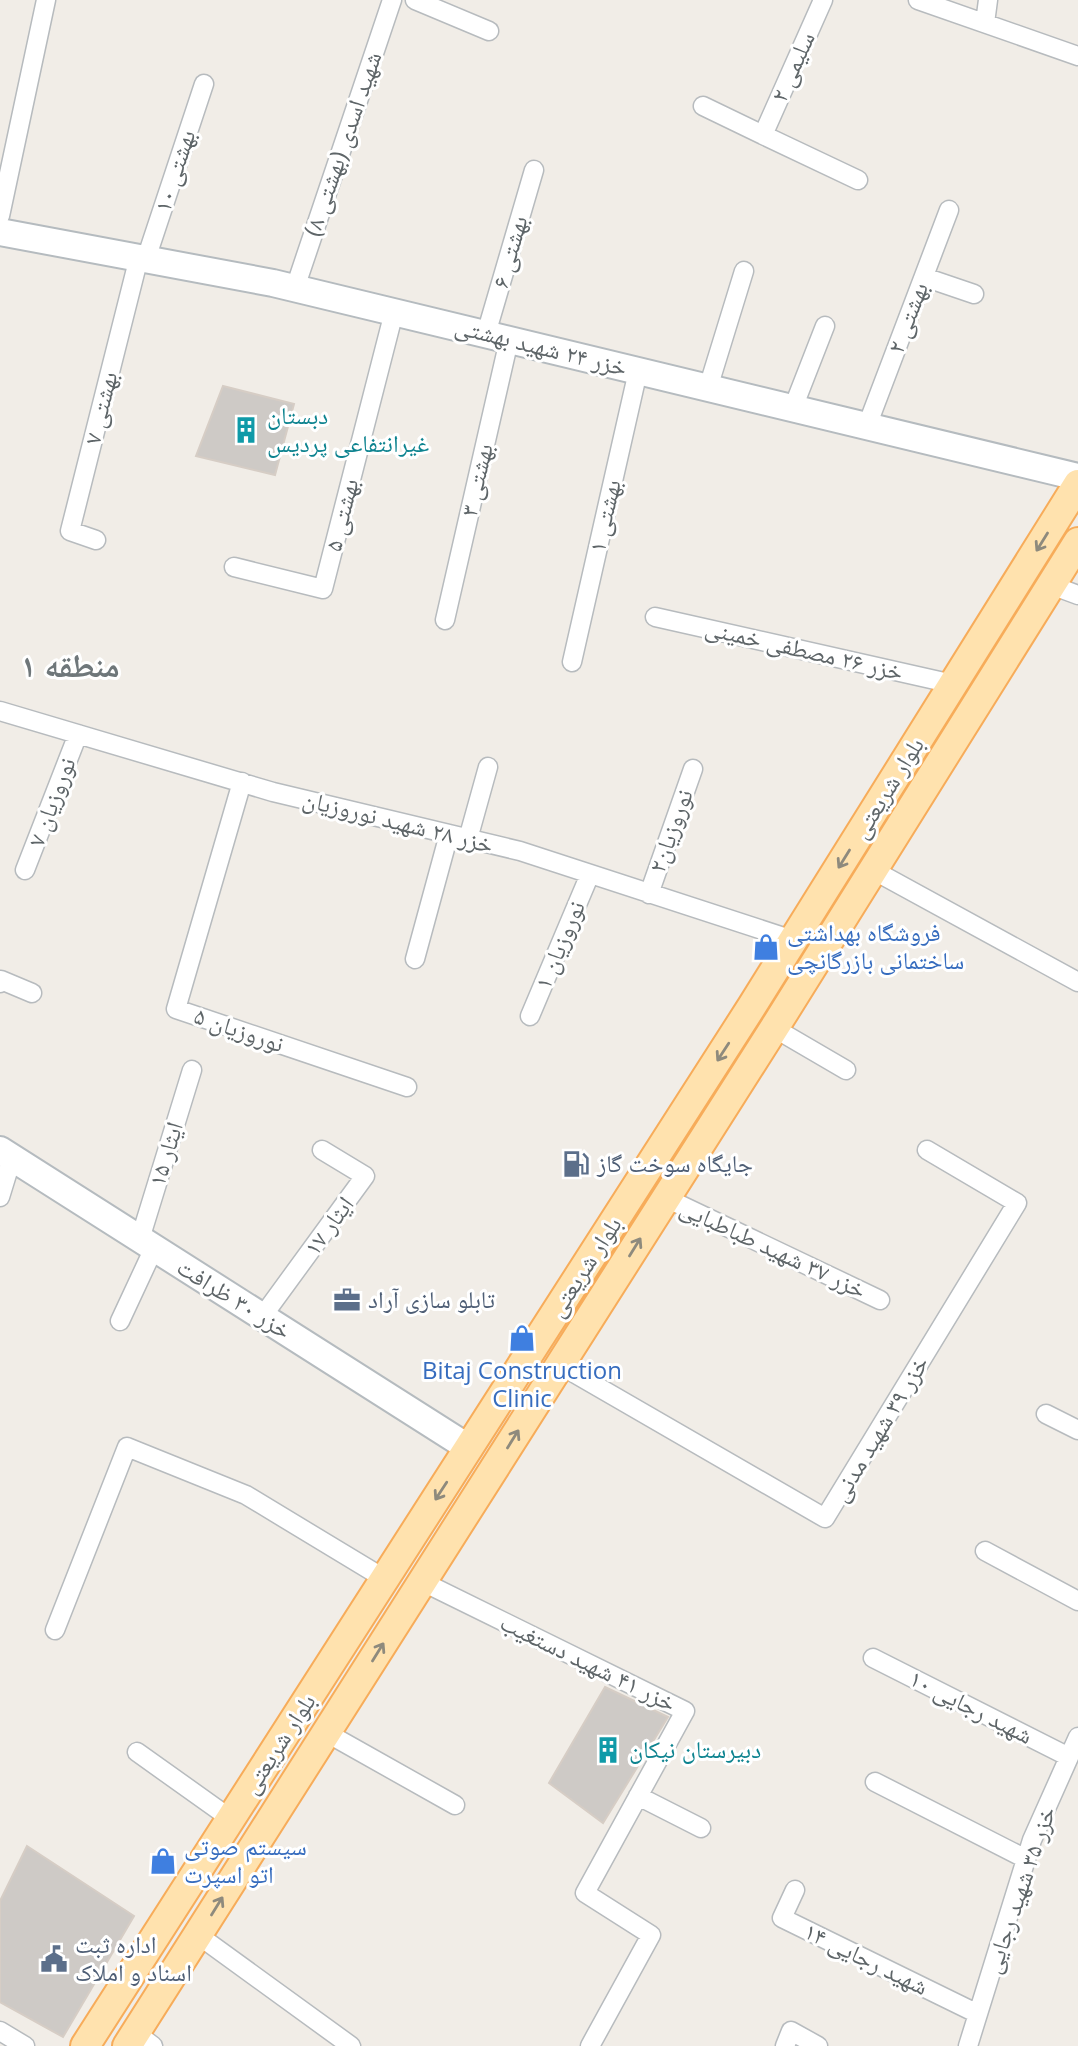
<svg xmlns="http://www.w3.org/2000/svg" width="1078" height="2046" viewBox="0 0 1078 2046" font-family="'Open Sans','Noto Naskh Arabic',sans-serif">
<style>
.building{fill:#cecac6;stroke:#d6cdc5;stroke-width:2}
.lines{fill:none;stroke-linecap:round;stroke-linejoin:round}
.street-casing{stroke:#b7bbbe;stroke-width:21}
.secondary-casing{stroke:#b5bbbf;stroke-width:30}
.primary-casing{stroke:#f7ac5a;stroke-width:32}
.street{stroke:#fff;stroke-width:18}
.secondary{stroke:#fff;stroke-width:26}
.primary{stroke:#ffe2ae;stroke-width:28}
.oneway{stroke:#8e8a7d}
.labels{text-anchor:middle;stroke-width:6;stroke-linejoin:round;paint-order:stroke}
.street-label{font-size:24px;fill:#5e6568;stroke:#fff}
.culture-label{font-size:24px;fill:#0d838f;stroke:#fff;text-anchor:start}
.shop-label{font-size:24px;fill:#366cbe;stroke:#fff;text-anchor:start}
.service-label{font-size:24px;fill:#4e5e75;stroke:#fff;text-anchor:start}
.district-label{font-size:32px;font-weight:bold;fill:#6f777a;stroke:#fff}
</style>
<rect width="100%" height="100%" fill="#f1ede7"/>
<!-- building -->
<path class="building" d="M223 386 294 404 275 475 196 456Z
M605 1687 668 1717 603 1823 549 1783Z
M27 1846 134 1916 63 2037 0 2002V1901Z"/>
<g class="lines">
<defs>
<path id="street" d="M415 0 489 31
M823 0 763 135 858 180
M918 0 1078 56
M985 23 988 0
M703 106 763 135
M0 216 46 0
M146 259 204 84
M924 277 974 294
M295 288 392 0
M486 334 534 170
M708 388 744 271
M793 408 825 326
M867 426 949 210
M96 540 70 531 139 257
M234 567 323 589 394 312
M1051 585 1078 595
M655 617 953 684
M445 620 509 340
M572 662 638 371
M0 711 273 792 520 851 793 940
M242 782 176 1009 407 1087
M468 839 488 767
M25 870 78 734
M873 870 1078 982
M649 894 693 769
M415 959 449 834
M0 983 1 980 32 993
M530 1016 590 874
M774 1028 846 1070
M0 1197 12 1158
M666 1198 880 1300
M140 1239 192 1070
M262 1317 365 1176 322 1150
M120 1321 154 1248
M560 1365 825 1518 1017 1203 927 1150
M1046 1414 1078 1430
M985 1551 1078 1601
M423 1582 685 1711 585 1893 651 1935 590 2046
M55 1630 127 1447 246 1495 385 1579
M873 1658 1069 1757
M327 1733 455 1805
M137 1752 231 1819
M875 1782 1026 1859
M638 1796 701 1828
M795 1890 782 1918 978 2014
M198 1935 351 2046
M0 2031 25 2046
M136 2033 153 2046
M785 2046 791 2031 818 2046
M968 2046 1032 1840 1078 1737"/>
<path id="secondary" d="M0 232 273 283 1078 477
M0 1150 469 1448"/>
<path id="primary" d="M85 2046 752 1006 1078 484
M127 2046 778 1022 1078 542"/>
</defs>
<!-- street casing -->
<use href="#street" class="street-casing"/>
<!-- secondary casing -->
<use href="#secondary" class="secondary-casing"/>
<!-- primary casing -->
<use href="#primary" class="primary-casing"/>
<!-- street -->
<use href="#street" class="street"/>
<!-- secondary -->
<use href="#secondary" class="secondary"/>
<!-- primary -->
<use href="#primary" class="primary"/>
</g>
<!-- one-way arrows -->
<defs><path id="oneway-shaft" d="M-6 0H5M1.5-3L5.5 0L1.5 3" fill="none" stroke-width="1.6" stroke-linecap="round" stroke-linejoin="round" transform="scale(1.75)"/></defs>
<g class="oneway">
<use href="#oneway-shaft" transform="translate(1042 542) rotate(122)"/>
<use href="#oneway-shaft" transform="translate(844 859) rotate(122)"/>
<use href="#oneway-shaft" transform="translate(723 1052) rotate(123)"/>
<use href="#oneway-shaft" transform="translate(635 1247) rotate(-58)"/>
<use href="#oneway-shaft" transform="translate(513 1439) rotate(-58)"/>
<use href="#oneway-shaft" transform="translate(441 1491) rotate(123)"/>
<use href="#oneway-shaft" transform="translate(378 1652) rotate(-58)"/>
<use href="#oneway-shaft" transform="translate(217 1906) rotate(-58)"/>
</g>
<!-- icons -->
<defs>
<symbol id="building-bare" viewBox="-9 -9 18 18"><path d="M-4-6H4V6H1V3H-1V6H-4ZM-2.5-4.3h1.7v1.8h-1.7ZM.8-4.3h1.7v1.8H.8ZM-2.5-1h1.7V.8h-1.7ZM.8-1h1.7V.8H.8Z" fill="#0f9aa8" stroke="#fff" stroke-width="2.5" paint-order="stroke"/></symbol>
<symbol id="shop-bare" viewBox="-9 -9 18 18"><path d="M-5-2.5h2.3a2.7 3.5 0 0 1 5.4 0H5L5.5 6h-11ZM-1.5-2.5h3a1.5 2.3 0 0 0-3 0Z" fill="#3f7fe0" stroke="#fff" stroke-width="2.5" paint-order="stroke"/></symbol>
<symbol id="fuel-bare" viewBox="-9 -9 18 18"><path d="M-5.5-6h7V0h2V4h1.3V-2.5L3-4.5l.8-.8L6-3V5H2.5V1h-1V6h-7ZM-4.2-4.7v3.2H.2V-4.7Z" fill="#5c6f8a" stroke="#fff" stroke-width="2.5" paint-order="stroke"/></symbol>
<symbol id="office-bare" viewBox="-9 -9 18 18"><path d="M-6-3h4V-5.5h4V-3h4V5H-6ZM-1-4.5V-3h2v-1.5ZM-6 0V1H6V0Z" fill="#5c6f8a" stroke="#fff" stroke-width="2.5" paint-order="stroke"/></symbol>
<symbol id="civic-bare" viewBox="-9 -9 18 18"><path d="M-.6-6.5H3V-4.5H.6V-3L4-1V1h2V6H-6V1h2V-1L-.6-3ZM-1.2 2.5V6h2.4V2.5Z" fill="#5c6f8a" stroke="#fff" stroke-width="2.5" paint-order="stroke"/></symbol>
</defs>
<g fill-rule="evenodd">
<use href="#building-bare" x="227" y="411" width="38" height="38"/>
<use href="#shop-bare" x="747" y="928" width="38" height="38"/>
<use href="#fuel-bare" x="557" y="1145" width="38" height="38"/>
<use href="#office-bare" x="328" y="1281" width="38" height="38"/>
<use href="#shop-bare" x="503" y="1319" width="38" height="38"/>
<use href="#building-bare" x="589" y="1731" width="38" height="38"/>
<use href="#shop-bare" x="144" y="1842" width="38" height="38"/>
<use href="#civic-bare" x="35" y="1940" width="38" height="38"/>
</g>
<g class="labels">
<!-- street labels -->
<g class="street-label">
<text transform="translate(793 67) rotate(-66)" y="8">سلیمی ۲</text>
<text transform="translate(343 144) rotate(-71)" y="8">شهید اسدی (بهشتی ۸)</text>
<text transform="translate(175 171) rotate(-72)" y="8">بهشتی ۱۰</text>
<text transform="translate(510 252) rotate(-74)" y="8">بهشتی ۶</text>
<text transform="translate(908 318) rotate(-69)" y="8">بهشتی ۲</text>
<text transform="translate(541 347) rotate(14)" y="8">خزر ۲۴ شهید بهشتی</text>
<text transform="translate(101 408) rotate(-76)" y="8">بهشتی ۷</text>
<text transform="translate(477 480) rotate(-77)" y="8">بهشتی ۳</text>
<text transform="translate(342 515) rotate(-76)" y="8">بهشتی ۵</text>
<text transform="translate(605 516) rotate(-77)" y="8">بهشتی ۱</text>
<text transform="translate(804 650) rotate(13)" y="8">خزر ۲۶ مصطفی خمینی</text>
<text transform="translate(888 788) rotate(-58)" y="8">بلوار شریعتی</text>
<text transform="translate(52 802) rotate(-69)" y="8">نوروزیان ۷</text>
<text transform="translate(398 822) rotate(14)" y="8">خزر ۲۸ شهید نوروزیان</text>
<text transform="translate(671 831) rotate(-70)" y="8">نوروزیان۲</text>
<text transform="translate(560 945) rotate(-67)" y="8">نوروزیان ۱</text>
<text transform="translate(239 1030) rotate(19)" y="8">نوروزیان ۵</text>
<text transform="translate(166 1154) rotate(-73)" y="8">ایثار ۱۵</text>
<text transform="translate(329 1226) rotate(-54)" y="8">ایثار ۱۷</text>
<text transform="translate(773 1249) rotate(25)" y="8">خزر ۳۷ شهید طباطبایی</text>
<text transform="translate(585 1267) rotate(-57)" y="8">بلوار شریعتی</text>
<text transform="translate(234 1299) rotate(32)" y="8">خزر ۳۰ ظرافت</text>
<text transform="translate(880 1429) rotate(-59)" y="8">خزر ۳۹ شهید مدنی</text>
<text transform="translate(588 1663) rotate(26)" y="8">خزر ۴۱ شهید دستغیب</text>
<text transform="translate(971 1707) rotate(27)" y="8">شهید رجایی ۱۰</text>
<text transform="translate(279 1744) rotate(-57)" y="8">بلوار شریعتی</text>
<text transform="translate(1020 1890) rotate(-71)" y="8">خزر ۳۵ شهید رجایی</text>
<text transform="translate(866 1959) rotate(26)" y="8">شهید رجایی ۱۴</text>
</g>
<!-- culture labels -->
<g class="culture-label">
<text x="267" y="424">دبستان<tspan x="267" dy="28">غیرانتفاعی پردیس</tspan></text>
<text x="629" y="1758">دبیرستان نیکان</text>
</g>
<!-- shop labels -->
<g class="shop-label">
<text x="787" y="941">فروشگاه بهداشتی<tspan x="787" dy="28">ساختمانی بازرگانچی</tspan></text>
<text x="522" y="1379" text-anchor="middle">Bitaj Construction<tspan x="522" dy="28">Clinic</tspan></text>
<text x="184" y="1855">سیستم صوتی<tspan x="184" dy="28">اتو اسپرت</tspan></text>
</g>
<!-- service labels -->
<g class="service-label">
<text x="597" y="1172">جایگاه سوخت گاز</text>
<text x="368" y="1308">تابلو سازی آراد</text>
<text x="75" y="1953">اداره ثبت<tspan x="75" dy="28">اسناد و املاک</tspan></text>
</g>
<!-- district labels -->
<g class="district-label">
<text x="70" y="677">منطقه ۱</text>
</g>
</g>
</svg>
